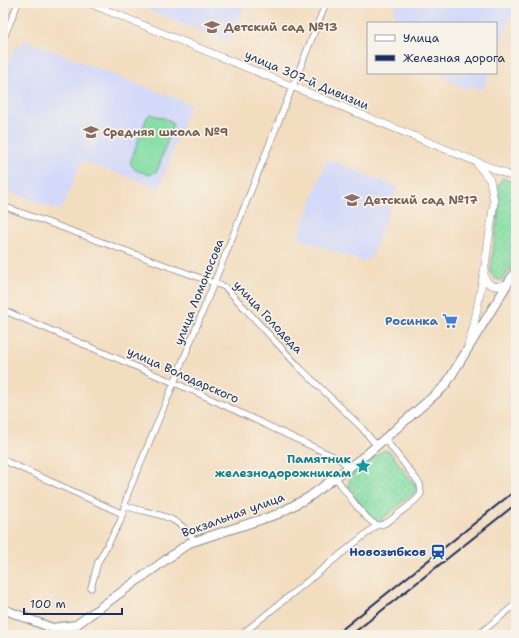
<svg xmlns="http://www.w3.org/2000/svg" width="519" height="638" viewBox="0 0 519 638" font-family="'Shantell Sans',sans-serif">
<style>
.built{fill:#d2d9f9}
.green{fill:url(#green-dots);stroke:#4f8681}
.pitch{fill:#83dea4;stroke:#4f8681}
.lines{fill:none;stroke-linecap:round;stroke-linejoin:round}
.minor-casing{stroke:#87868e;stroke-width:7}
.tertiary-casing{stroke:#87868e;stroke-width:8}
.secondary-casing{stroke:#87868e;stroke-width:10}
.minor{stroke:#fff;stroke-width:5.5}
.tertiary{stroke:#fff;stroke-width:7}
.secondary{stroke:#fff;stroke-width:8}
.rail{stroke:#1b2f5e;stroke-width:2}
.labels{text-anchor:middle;stroke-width:3.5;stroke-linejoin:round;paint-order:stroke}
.education-label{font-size:12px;font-weight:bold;fill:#785e54;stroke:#f7f3e8;text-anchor:start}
.street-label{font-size:12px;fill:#1b2f5e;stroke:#f7f3e8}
.shop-label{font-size:12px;font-weight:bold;fill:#366cbe;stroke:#f7f3e8;text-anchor:end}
.culture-label{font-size:12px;font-weight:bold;fill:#0d838f;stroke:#f7f3e8;text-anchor:end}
.transit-label{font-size:12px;font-weight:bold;fill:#164399;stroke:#f7f3e8;text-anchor:end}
</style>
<defs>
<pattern id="green-dots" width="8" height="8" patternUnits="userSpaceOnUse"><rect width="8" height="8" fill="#83dea4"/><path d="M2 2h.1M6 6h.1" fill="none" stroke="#71bf90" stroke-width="1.8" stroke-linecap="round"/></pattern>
</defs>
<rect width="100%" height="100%" fill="#f7f3e8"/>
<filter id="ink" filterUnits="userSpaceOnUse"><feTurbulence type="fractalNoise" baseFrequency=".025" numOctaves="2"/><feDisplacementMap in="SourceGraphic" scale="8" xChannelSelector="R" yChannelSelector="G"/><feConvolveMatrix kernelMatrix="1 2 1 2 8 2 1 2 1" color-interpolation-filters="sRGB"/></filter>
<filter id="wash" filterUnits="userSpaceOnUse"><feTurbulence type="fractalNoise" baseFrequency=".012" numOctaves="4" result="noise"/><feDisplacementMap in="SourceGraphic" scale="16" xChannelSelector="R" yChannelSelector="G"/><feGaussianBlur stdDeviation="0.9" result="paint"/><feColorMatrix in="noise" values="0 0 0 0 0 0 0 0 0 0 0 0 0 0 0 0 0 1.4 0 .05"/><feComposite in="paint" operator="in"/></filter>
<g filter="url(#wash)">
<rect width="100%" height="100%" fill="#f3ddbf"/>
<!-- built -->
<path class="built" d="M150 3H245L229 43 148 10Z
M396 3H516V5L496 55V23H402L394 15 395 11 393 10Z
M24 40 190 104 159 188 82 161 61 211 3 189V75L15 47 21 49Z
M437 73H489L482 90 469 85 466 89Z
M327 159 398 187 371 257 363 262 298 238Z"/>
<!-- green -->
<path class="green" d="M502 178 516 183V261L503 279 500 280 495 279 490 272 500 198 497 189Z
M384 450 390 452 416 486 417 491 380 521 372 519 349 490V481L352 473Z"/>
<!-- pitch -->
<path class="pitch" d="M150 114 169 120 173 125 157 171 150 175 135 170 130 163 147 117Z"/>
</g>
<g filter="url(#ink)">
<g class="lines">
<defs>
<path id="minor" d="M3 40 18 3
M3 206 225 287 299 367 361 427 377 446
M3 310 198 393 341 460 349 468
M3 460 123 514
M336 478C344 488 367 525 379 525 386 525 393 518 398 514 406 508 415 502 421 494L420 484 385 439
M125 506C154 515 177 513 194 540
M91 588 98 562 120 522 128 493 174 383 326 3
M63 635 76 625
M241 635 377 525
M478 635 516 604"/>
<path id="tertiary" d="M89 3 516 178
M484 274C486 287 498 289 508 283
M468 345 474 325 484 272 494 202 490 180 478 165"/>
<path id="secondary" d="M3 609 52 628 76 625 189 543 278 514 309 497 367 454 445 386 516 270"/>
</defs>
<!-- minor casing -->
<use href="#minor" class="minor-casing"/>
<!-- tertiary casing -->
<use href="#tertiary" class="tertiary-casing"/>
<!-- secondary casing -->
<use href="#secondary" class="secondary-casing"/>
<!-- minor -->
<use href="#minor" class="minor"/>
<!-- tertiary -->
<use href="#tertiary" class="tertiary"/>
<!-- secondary -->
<use href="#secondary" class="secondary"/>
<!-- rail -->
<path class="rail" d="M513 479 516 477
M335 635 516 490
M351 635 516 504"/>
</g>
</g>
<!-- icons -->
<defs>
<symbol id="school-bare" viewBox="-9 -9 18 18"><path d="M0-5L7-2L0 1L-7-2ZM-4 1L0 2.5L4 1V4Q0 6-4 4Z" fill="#8d6e63" stroke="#f7f3e8" stroke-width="2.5" paint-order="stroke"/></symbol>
<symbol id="supermarket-bare" viewBox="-9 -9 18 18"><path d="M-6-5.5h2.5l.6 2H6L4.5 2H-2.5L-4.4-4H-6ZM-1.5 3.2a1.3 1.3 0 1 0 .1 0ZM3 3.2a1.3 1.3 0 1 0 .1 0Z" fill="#3f7fe0" stroke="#f7f3e8" stroke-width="2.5" paint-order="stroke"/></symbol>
<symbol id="sight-bare" viewBox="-9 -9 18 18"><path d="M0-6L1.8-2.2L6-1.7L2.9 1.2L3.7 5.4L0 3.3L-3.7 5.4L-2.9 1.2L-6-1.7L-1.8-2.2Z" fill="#0f9aa8" stroke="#f7f3e8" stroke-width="2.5" paint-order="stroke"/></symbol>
<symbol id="station-bare" viewBox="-9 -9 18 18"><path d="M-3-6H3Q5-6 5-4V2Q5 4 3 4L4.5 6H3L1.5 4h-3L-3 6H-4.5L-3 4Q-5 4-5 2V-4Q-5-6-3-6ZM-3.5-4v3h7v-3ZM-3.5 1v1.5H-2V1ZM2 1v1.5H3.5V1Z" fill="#1a4fb4" stroke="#f7f3e8" stroke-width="2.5" paint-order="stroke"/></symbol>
</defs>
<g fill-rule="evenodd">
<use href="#school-bare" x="201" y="16" width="22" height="22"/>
<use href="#school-bare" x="80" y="121" width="22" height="22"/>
<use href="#school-bare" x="341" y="189" width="22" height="22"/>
<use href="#supermarket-bare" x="439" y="310" width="22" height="22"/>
<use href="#sight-bare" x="352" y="455" width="22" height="22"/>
<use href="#station-bare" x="427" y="541" width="22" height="22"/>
</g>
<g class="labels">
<!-- education labels -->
<g class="education-label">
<text x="224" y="31">Детский сад №13</text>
<text x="103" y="136">Средняя школа №9</text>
<text x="364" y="204">Детский сад №17</text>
</g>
<!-- street labels -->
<g class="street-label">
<text transform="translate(307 80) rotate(23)" y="4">улица 307-й Дивизии</text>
<text transform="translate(199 292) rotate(-68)" y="4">улица Ломоносова</text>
<text transform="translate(268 317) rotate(47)" y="4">улица Голодеда</text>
<text transform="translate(183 375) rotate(24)" y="4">улица Володарского</text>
<text transform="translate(233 515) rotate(-20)" y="4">Вокзальная улица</text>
</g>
<!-- shop labels -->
<g class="shop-label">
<text x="438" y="325">Росинка</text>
</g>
<!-- culture labels -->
<g class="culture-label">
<text x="351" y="463">Памятник<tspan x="351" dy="14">железнодорожникам</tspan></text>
</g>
<!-- transit labels -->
<g class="transit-label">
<text x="426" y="556">Новозыбков</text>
</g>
</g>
<!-- margin -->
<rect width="519" height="638" fill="none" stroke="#f7f3e8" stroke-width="16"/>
<!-- legend -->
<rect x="367" y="22" width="130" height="52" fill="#f7f3e8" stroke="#9fa5b1"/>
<rect x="375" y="35" width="20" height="6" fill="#ffffff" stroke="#9fa5b1"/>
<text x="403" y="42" font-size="12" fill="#1b2f5e">Улица</text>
<rect x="375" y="55" width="20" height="6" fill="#1b2f5e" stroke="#9fa5b1"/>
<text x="403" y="62" font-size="12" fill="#1b2f5e">Железная дорога</text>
<!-- scale -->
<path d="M24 608v6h98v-6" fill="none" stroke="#1b2f5e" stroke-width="2"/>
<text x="30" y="608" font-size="12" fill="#1b2f5e" stroke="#f7f3e8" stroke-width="3" paint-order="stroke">100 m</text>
</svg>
